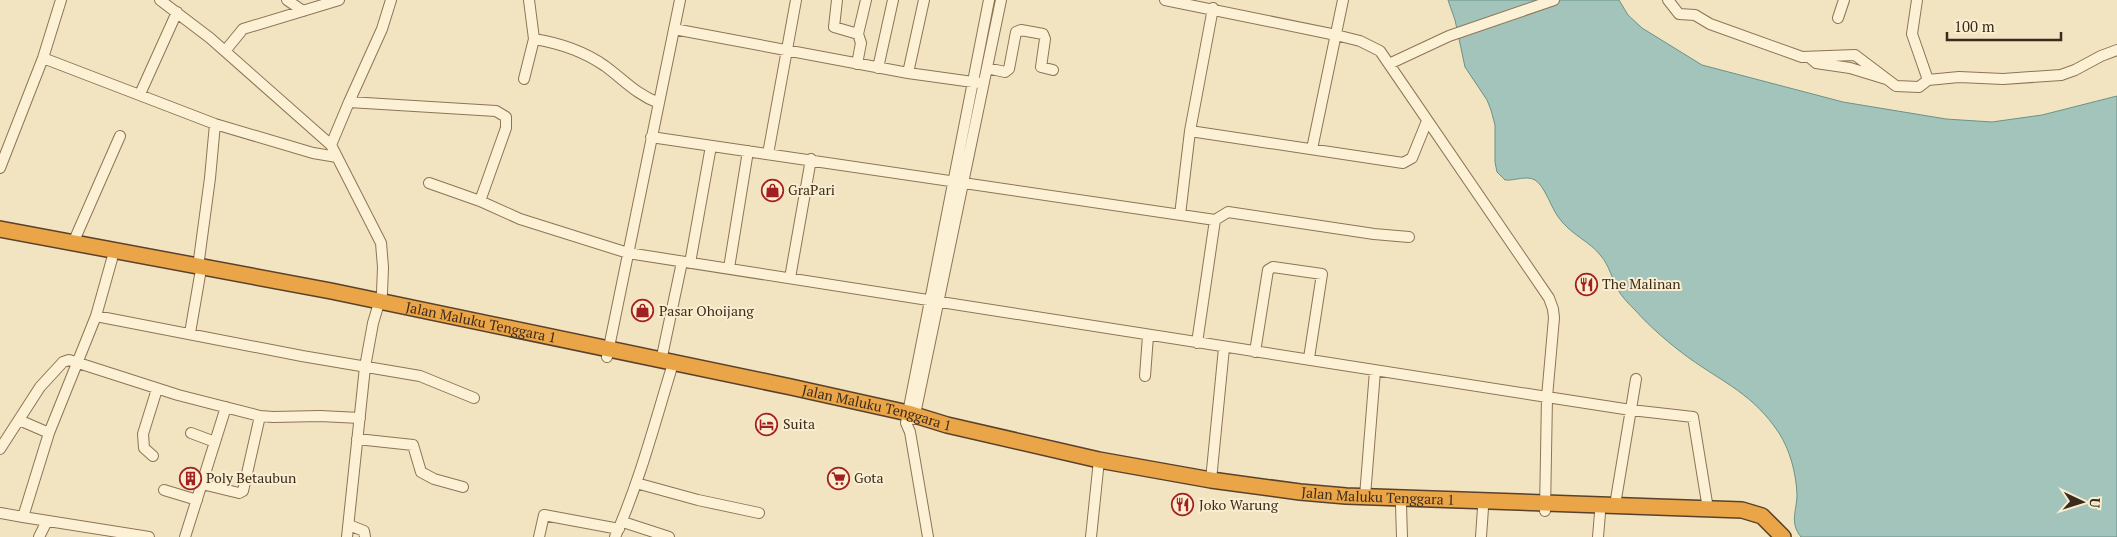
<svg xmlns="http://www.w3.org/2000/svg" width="2117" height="537" viewBox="0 0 2117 537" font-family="'PT Serif',serif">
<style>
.water{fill:#a3c4bb;stroke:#699389}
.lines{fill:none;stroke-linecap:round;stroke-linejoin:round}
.minor-casing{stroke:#8d7456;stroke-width:12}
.highway-casing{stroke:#5a412b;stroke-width:18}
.minor{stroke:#fcf1d4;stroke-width:10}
.highway{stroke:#eaa548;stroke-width:15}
.labels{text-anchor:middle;stroke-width:4;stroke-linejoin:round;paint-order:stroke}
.poi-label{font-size:14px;fill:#3b2b1c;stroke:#f9eed0;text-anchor:start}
.street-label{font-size:14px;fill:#3b2b1c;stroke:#f9eed0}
</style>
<rect width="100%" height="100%" fill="#f2e4c0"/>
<!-- water -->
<path class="water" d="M1448 0H1619L1628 15 1642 28 1702 65 1843 102 1946 119 1992 122 2042 115 2117 96V537H1801C1789 522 1797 511 1797 494 1796 473 1790 450 1779 433 1753 394 1724 383 1689 358 1670 344 1651 328 1635 310 1629 304 1622 297 1618 290 1612 279 1609 265 1601 256 1591 242 1571 235 1559 218 1551 208 1545 186 1535 180 1526 175 1515 181 1505 180L1497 172 1495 162V125L1491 110 1487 100 1465 67 1455 20Z"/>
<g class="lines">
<defs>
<path id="minor" d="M160 0 210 38 331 145 381 243 383 267 382 293 373 323 365 367 347 537
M287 0 303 11
M837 0 834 27 858 34
M1668 0 1679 14 1695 15 1710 24 1802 57 1855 55 1896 86 1919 87 1928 80 1959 77 2003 79 2061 75 2075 70 2101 56 2117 50
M1917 0 1912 34 1928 80
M1838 18 1844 0
M674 29 908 73 980 83
M534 39C559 43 585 52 605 66 624 80 637 95 659 103
M225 51 243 29 339 0
M1809 57 1816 63 1850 68 1886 79
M43 58 215 124 313 153 337 157
M857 64 861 43 858 34 866 0
M1389 64 1449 36 1554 0
M878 68 893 0
M987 68 1005 72 1009 69 1016 32 1021 30 1043 34 1045 39 1041 67 1053 70
M908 73 924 0
M524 79 534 39 529 0
M140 94 177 12
M349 102 382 29 391 0
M1190 131 1403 163 1412 158 1427 121
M651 137 1215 220 1197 343
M331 145 349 102 496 111 506 117V128L480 201 520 219 628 253 1547 397 1554 318 1553 309 1549 298 1380 51 1360 41 1336 35 1165 0
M1312 149 1343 0
M768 154 796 0
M0 168 43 58 61 0
M429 183 480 201
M1180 215 1190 131 1213 8
M1215 220 1228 212 1374 234 1409 237
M73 243 120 136
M690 263 711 146
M198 267 210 178 215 124
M729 268 748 151
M790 278 811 159
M96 316 302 356 420 376 474 398
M190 333 200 275
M1255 352 1268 270 1273 267 1322 274 1309 358
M607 357 680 0
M661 361 682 262
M1145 376 1148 336
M914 419 1001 0
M19 420 49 433
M191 433 215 442
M357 439 413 445 421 472 434 479 463 487
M0 449 40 387 63 362 69 360 178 395 260 416 273 417 320 416 360 418
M153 456 144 448 143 434 157 389
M1211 480 1224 348
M636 483 698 500 759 513
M202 484 239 493 243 491 260 416
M164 490 197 500
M1365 496 1375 371
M1401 505 1402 537
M1615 505 1636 379
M1545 511 1547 397 1631 410 1693 417 1708 509
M0 513 23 517 49 433 96 316 112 259
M23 517 149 537
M623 522 669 537
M349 525 364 531 365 537
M39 537 47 521
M185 537 226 407
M539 537 544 515 619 529
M615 537C639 483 654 426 671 370
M928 537 910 432 906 423 989 0
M1091 537 1099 460
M1481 537 1483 508
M1598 537 1600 513"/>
<g id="highway">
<path id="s1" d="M0 229 331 291 791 387 908 413 947 425 1099 460 1211 480 1300 492 1346 496 1742 510 1762 516 1783 537"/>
</g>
</defs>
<!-- minor casing -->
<use href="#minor" class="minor-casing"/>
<!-- highway casing -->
<use href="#highway" class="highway-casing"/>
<!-- minor -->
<use href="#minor" class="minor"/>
<!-- highway -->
<use href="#highway" class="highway"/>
</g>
<!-- icons -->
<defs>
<symbol id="shop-ring" viewBox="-11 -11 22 22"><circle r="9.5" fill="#f9eed0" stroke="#a22120" stroke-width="1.5"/><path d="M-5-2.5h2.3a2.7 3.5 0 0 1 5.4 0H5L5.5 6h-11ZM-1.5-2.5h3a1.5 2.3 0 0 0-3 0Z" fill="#a22120"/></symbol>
<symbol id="restaurant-ring" viewBox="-11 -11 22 22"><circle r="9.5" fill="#f9eed0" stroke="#a22120" stroke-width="1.5"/><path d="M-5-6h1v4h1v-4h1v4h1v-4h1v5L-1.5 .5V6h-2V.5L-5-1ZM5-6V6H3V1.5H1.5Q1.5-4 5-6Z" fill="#a22120"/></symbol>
<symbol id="hotel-ring" viewBox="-11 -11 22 22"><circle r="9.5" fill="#f9eed0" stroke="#a22120" stroke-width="1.5"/><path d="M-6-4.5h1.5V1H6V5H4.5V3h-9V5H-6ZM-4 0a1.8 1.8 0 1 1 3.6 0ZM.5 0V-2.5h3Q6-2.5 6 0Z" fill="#a22120"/></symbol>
<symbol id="building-ring" viewBox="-11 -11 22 22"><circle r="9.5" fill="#f9eed0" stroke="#a22120" stroke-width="1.5"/><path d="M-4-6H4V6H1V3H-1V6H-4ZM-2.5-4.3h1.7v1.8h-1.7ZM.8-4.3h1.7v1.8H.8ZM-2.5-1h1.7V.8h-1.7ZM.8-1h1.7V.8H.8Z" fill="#a22120"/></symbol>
<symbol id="supermarket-ring" viewBox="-11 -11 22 22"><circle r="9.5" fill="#f9eed0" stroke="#a22120" stroke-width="1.5"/><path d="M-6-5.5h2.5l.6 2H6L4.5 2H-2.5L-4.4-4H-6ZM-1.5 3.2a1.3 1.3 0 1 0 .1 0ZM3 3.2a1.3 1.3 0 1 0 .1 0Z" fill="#a22120"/></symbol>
</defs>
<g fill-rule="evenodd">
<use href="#shop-ring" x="760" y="178" width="25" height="25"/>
<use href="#restaurant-ring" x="1574" y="272" width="25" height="25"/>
<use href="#shop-ring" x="630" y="298" width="25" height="25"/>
<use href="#hotel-ring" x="754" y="412" width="25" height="25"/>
<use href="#building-ring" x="178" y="466" width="25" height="25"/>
<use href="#supermarket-ring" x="826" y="466" width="25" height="25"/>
<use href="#restaurant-ring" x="1170" y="492" width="25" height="25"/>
</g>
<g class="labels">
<!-- poi labels -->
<g class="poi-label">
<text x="788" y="195">GraPari</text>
<text x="1602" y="289">The Malinan</text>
<text x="659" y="316">Pasar Ohoijang</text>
<text x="783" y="429">Suita</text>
<text x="206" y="483">Poly Betaubun</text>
<text x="854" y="483">Gota</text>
<text x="1199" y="510">Joko Warung</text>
</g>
<!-- street labels -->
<g class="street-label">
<text dy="5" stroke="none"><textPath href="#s1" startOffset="490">Jalan Maluku Tenggara 1</textPath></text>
<text dy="5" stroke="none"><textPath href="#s1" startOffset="895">Jalan Maluku Tenggara 1</textPath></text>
<text dy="5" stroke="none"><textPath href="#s1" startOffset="1405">Jalan Maluku Tenggara 1</textPath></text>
</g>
</g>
<!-- north arrow -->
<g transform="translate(2082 502) rotate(94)" stroke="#f9eed0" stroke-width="4" paint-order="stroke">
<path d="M0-4L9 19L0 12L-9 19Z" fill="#3b2b1c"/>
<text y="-8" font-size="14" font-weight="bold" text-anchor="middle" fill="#3b2b1c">U</text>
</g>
<!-- scale -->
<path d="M1947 32v8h114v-8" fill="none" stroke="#3b2b1c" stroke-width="2.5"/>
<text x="1954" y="32" font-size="15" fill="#3b2b1c" stroke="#f9eed0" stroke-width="4" paint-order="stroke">100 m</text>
</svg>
